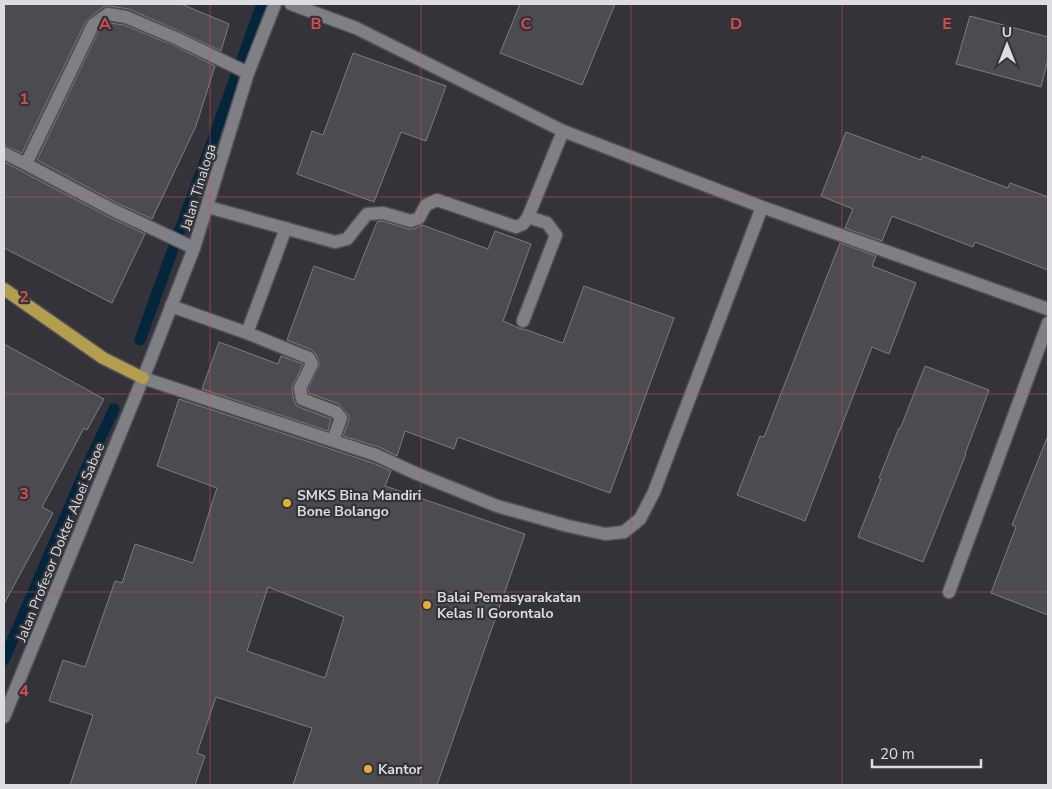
<svg xmlns="http://www.w3.org/2000/svg" width="1052" height="789" viewBox="0 0 1052 789" font-family="'Nunito Sans',sans-serif">
<style>
.lines{fill:none;stroke-linecap:round;stroke-linejoin:round}
.stream{stroke:#04263c;stroke-width:11}
.building{fill:#4b4b51;stroke:#7c7d83;fill-rule:evenodd}
.service-casing{stroke:#515156;stroke-width:15}
.minor-casing{stroke:#515156;stroke-width:15}
.tertiary-casing{stroke:#515156;stroke-width:15}
.primary-casing{stroke:#515156;stroke-width:15}
.service{stroke:#7f7f86;stroke-width:12}
.minor{stroke:#7f7f86;stroke-width:12}
.tertiary{stroke:#7f7f86;stroke-width:12}
.primary{stroke:#b39d4f;stroke-width:12}
.grid{fill:none;stroke:#d74c4d;stroke-width:1;stroke-opacity:0.55}
.poi-dot{fill:#e7ac36;stroke:#333339;stroke-width:2}
.labels{text-anchor:middle;stroke-width:4.5;stroke-linejoin:round;paint-order:stroke}
.street-label{font-size:14px;fill:#dcdde0;stroke:#333339}
.poi-label{font-size:14px;font-weight:bold;fill:#dcdde0;stroke:#333339;text-anchor:start}
.grid-label{font-size:16px;text-anchor:middle;font-weight:bold;fill:#d74c4d;stroke:#333339;stroke-width:4.5;stroke-linejoin:round;paint-order:stroke}
</style>
<rect width="100%" height="100%" fill="#333339"/>
<g class="lines">
<!-- stream -->
<path class="stream" d="M140 340 262 4
M4 660 84 473 114 409"/>
</g>
<!-- building -->
<path class="building" d="M4 4H181L229 24 221 51 181 32 129 9 109 6 103 7 86 21 22 153 4 145Z
M520 4H615L582 85 500 53Z
M970 16 1048 37V59L1041 87 956 64Z
M110 23 124 25 175 46 215 66 196 126 152 219 117 203 37 160 99 30Z
M353 53 446 86 426 141 401 132 374 202 297 174 312 131 323 135Z
M846 132 921 160 922 156 1008 188 1010 183 1048 197V270L975 242 973 247 892 216 882 241 845 228 853 209 821 196Z
M4 162 109 217 145 234 112 303 4 248Z
M382 221 409 229H414L422 225 488 249 495 231 531 244 503 321 521 329H524L563 343 584 286 674 318 610 493 458 437 454 449 405 431 397 456 379 447 343 436 349 420V416L347 413 339 404 309 393 308 389 320 364 316 354 312 350 287 340 314 266 354 280 377 222Z
M840 243 876 256 872 266 916 283 889 354 872 347 805 521 737 495 760 436 764 437Z
M219 342 278 364 281 356 303 364 293 385 292 389 294 401 296 405 299 407 331 419 328 431 202 389Z
M4 344 104 399 87 430 84 428 42 507 53 513 4 604Z
M925 366 989 390 965 454H966L923 562 858 537 881 479 879 478 899 428 900 429Z
M179 399 373 463 391 471 385 486 525 534 437 785H293L312 728 216 697 197 753 205 756 195 785H70L93 715 49 701 63 660 85 667 115 581 122 583 135 544 193 563 217 488 157 466ZM268 587 344 617 325 678 247 651Z
M1047 438 1048 439V615L991 593 1016 527 1012 525Z"/>
<g class="lines">
<defs>
<path id="service" d="M4 153 26 164
M208 207 335 242 347 239 367 214 383 213 411 221 419 218 426 205 437 200 516 227 523 224 528 217 563 131
M194 248 113 210 26 164 93 25 108 14 126 17 178 39 248 73
M171 306 247 333 309 358 312 364 300 388 302 399 336 412 341 418 333 440
M523 321 556 235 547 223 528 217
M247 333 286 228"/>
<path id="minor" d="M762 207 1048 309
M143 378 376 455 415 473 497 506 568 526 605 534 624 532 640 519 654 492 762 207 563 131 356 28 291 4
M949 592 1048 323"/>
<path id="tertiary" d="M4 717 150 361 194 248 248 73 275 4"/>
<path id="primary" d="M4 289 103 358 143 378"/>
</defs>
<!-- service casing -->
<use href="#service" class="service-casing"/>
<!-- minor casing -->
<use href="#minor" class="minor-casing"/>
<!-- tertiary casing -->
<use href="#tertiary" class="tertiary-casing"/>
<!-- primary casing -->
<use href="#primary" class="primary-casing"/>
<!-- service -->
<use href="#service" class="service"/>
<!-- minor -->
<use href="#minor" class="minor"/>
<!-- tertiary -->
<use href="#tertiary" class="tertiary"/>
<!-- primary -->
<use href="#primary" class="primary"/>
</g>
<!-- grid -->
<path class="grid" d="M210 4V785M421 4V785M631 4V785M842 4V785M4 197H1048M4 394H1048M4 592H1048"/>
<!-- markers -->
<g class="poi-dot">
<circle cx="287" cy="503" r="5"/>
<circle cx="427" cy="605" r="5"/>
<circle cx="368" cy="769" r="5"/>
</g>
<g class="labels">
<!-- street labels -->
<g class="street-label">
<text transform="translate(198 187) rotate(-73)" y="5">Jalan Tinaloga</text>
<text transform="translate(60 542) rotate(-68)" y="5">Jalan Profesor Dokter Aloei Saboe</text>
</g>
<!-- poi labels -->
<g class="poi-label">
<text x="297" y="500">SMKS Bina Mandiri<tspan x="297" dy="16">Bone Bolango</tspan></text>
<text x="437" y="602">Balai Pemasyarakatan<tspan x="437" dy="16">Kelas II Gorontalo</tspan></text>
<text x="378" y="774">Kantor</text>
</g>
</g>
<g class="grid-label">
<text x="105" y="29">A</text>
<text x="316" y="29">B</text>
<text x="526" y="29">C</text>
<text x="736" y="29">D</text>
<text x="947" y="29">E</text>
<text x="24" y="104">1</text>
<text x="24" y="302">2</text>
<text x="24" y="499">3</text>
<text x="24" y="696">4</text>
</g>
<!-- border -->
<rect width="1052" height="789" fill="none" stroke="#dcdde0" stroke-width="10"/>
<!-- north arrow -->
<g transform="translate(1007 45)" stroke="#333339" stroke-width="4" paint-order="stroke">
<path d="M0-4L9 19L0 12L-9 19Z" fill="#dcdde0"/>
<text y="-8" font-size="14" font-weight="bold" text-anchor="middle" fill="#dcdde0">U</text>
</g>
<!-- scale -->
<path d="M872 759v8h109v-8" fill="none" stroke="#dcdde0" stroke-width="2.5"/>
<text x="880" y="759" font-size="15" fill="#dcdde0" stroke="#333339" stroke-width="4" paint-order="stroke">20 m</text>
</svg>
